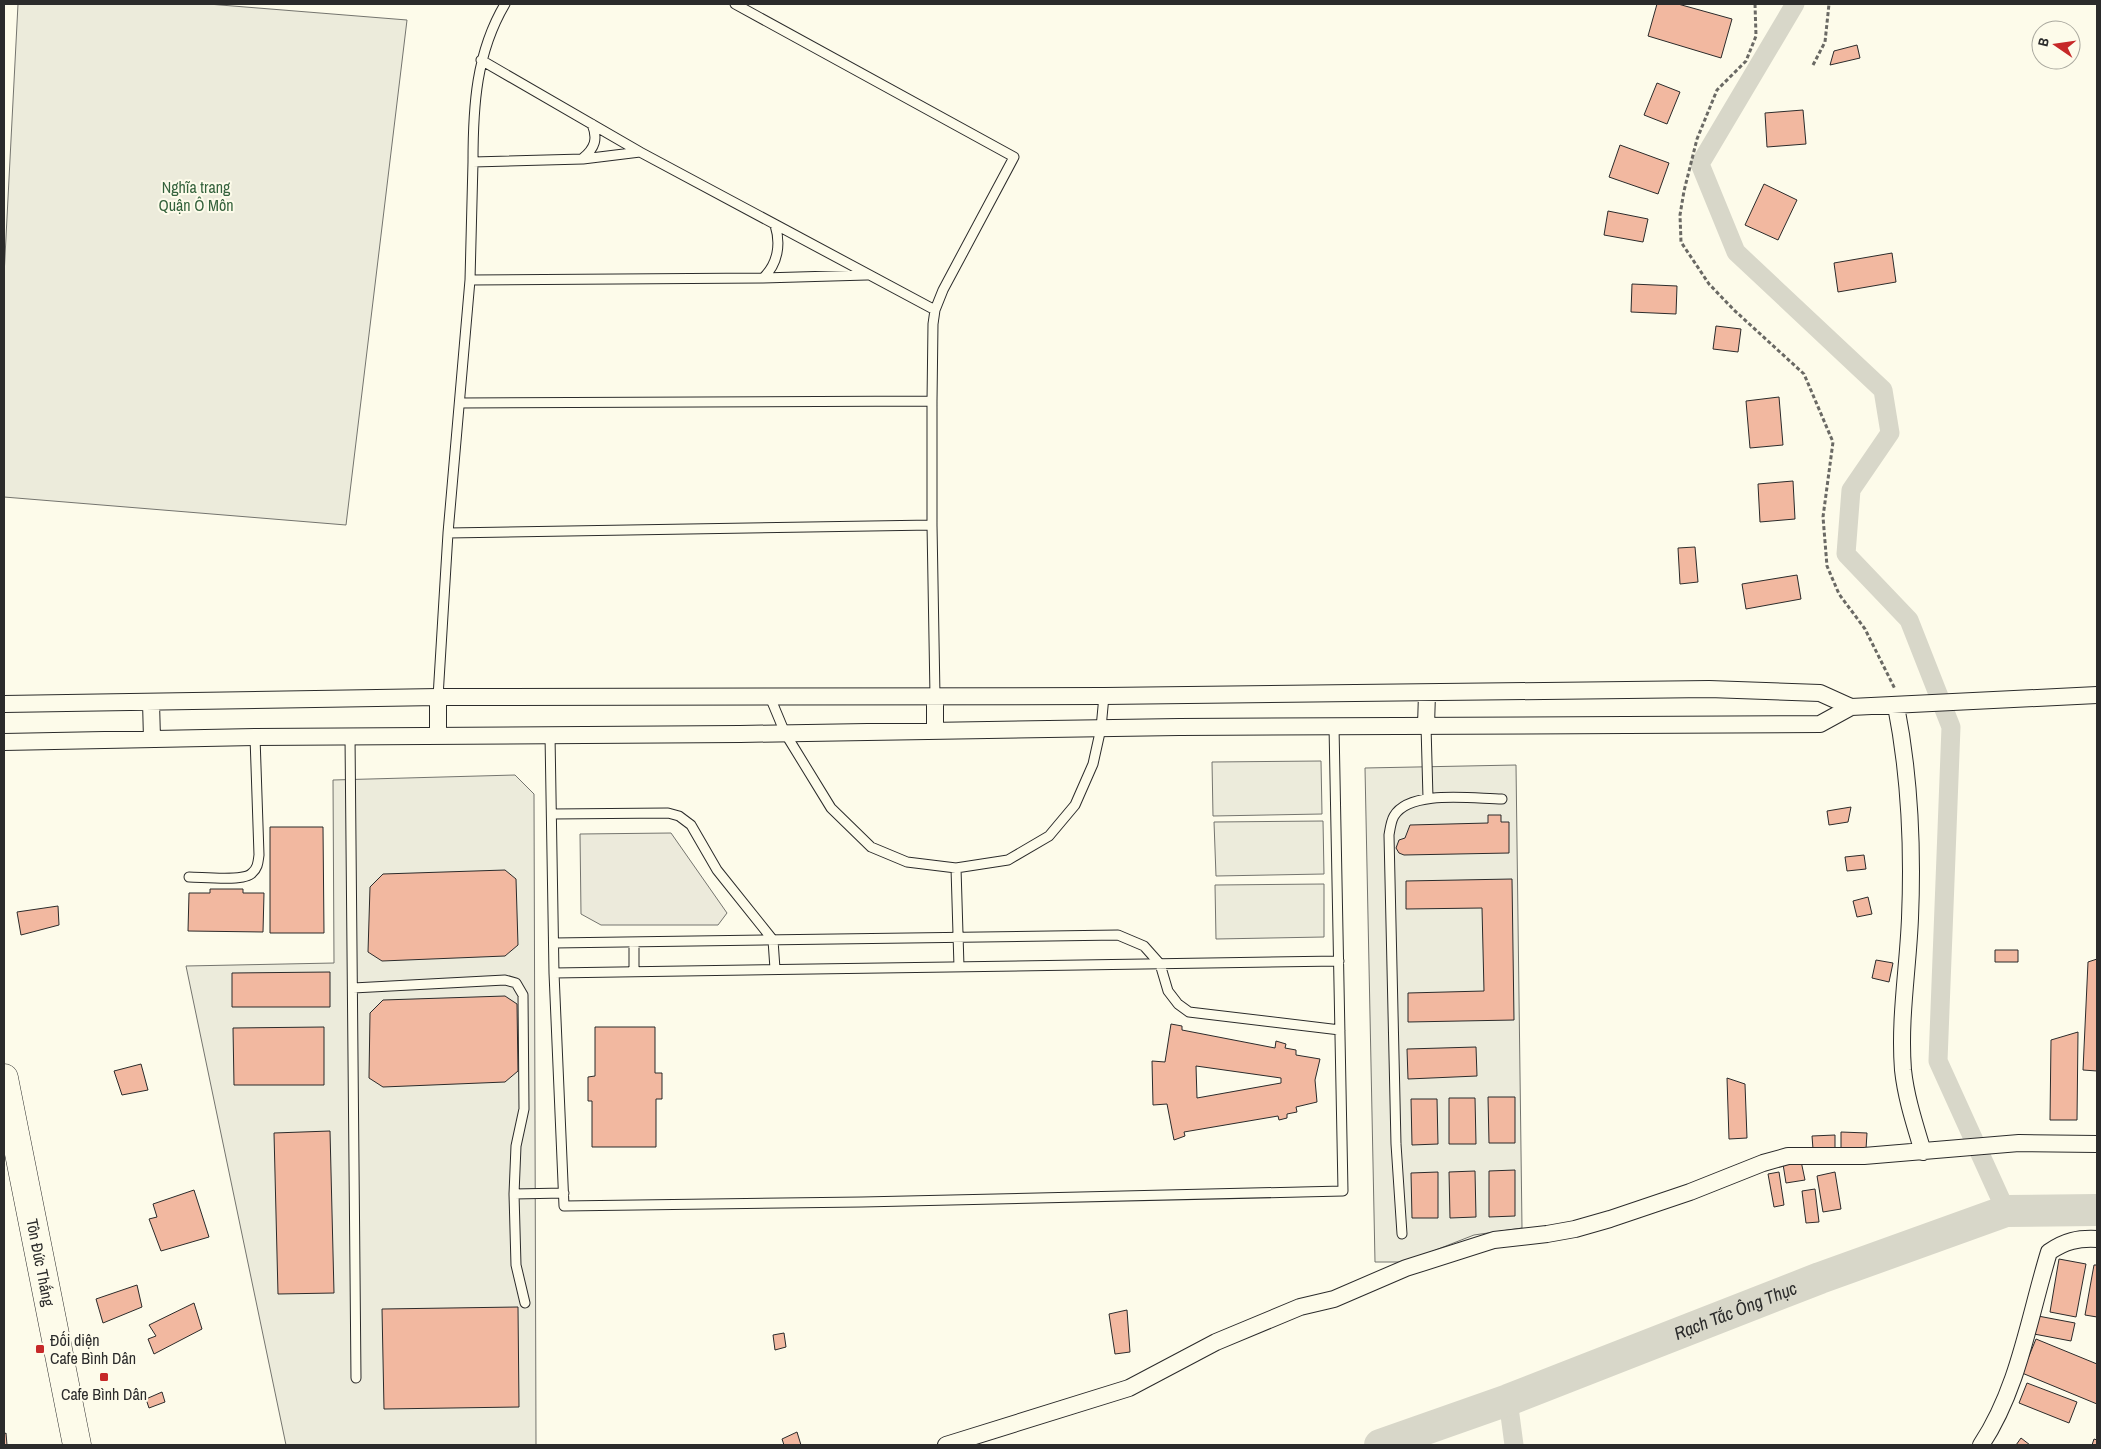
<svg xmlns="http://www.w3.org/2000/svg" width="2101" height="1449" viewBox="0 0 2101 1449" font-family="'Archivo Narrow',sans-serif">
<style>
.green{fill:#ecebdb;stroke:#74746e}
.parking{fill:#eceadb;stroke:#74746e}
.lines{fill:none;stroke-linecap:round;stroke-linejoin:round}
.canal{stroke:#d8d7c9;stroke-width:19}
.river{stroke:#d8d7c9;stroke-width:32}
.building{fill:#f2b8a0;stroke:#2b2b2b;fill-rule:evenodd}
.service-casing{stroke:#2b2b2b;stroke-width:11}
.minor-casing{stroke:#2b2b2b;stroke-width:18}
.trunk-casing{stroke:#2b2b2b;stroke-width:29}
.path{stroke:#6a6964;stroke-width:3;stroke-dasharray:4 2.5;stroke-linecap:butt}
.service{stroke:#fdfbea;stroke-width:9}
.minor{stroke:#fdfbea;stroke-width:16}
.trunk{stroke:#fdfbea;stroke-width:28}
.poi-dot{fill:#c62828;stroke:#fdfbea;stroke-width:2}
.labels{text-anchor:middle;stroke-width:4;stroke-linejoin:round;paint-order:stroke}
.park-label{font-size:16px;fill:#34623c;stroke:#fdfbea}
.street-label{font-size:16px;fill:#2b2b2b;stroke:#fdfbea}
.poi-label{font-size:16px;fill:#2b2b2b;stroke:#fdfbea;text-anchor:start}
.water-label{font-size:18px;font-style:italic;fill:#2b2b2b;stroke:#fdfbea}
</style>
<rect width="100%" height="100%" fill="#fdfbea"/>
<!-- green -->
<path class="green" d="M18 4H208L407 20 346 525 4 497V276Z
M1321 761 1322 814 1213 816 1212 762Z
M1516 765 1522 1228 1474 1235 1405 1262H1375L1365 768Z
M515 775 534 794 536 1445H286L186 966 334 963 333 780Z
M1323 821 1324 874 1216 876 1214 822Z
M1324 884V937L1216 939 1215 885Z"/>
<!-- parking -->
<path class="parking" d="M671 833 727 913 718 925H601L581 914 580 834Z"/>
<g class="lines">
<!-- canal -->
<path class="canal" d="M1795 4 1700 164 1736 252 1883 390 1890 433 1851 490 1846 554 1909 620 1951 727 1938 1061 2006 1211
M1508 1400 1514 1445"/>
<!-- river -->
<path class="river" id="s1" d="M1380 1445 1508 1400 1820 1278 2006 1211 2097 1210"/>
</g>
<!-- building -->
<path class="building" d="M1657 4H1678L1732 19 1721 58 1648 36Z
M1857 45 1860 58 1830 65 1834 51Z
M1657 83 1680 92 1667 124 1644 115Z
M1803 110 1806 144 1767 147 1765 113Z
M1620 145 1669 163 1658 194 1609 177Z
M1764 184 1797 200 1778 240 1745 225Z
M1608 211 1648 219 1643 242 1604 235Z
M1892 253 1896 282 1838 292 1834 263Z
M1632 284 1677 286 1676 314 1631 312Z
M1716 326 1741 329 1738 352 1713 349Z
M1779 397 1783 445 1750 448 1746 401Z
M1793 481 1795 519 1760 522 1758 484Z
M1695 547 1698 582 1680 584 1678 548Z
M1797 575 1801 599 1746 609 1742 584Z
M1851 807 1848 822 1829 825 1827 811Z
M1488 815H1501V822H1509V853L1404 855 1399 853 1396 848 1399 840 1405 838 1410 825 1488 823Z
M270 827H323L324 933H270Z
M1864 855 1866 869 1847 871 1845 857Z
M505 870 516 879 518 945 505 956 382 961 368 952 370 887 383 874Z
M1512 879 1514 1020 1408 1022V993L1484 991 1482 908 1406 909V881Z
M210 889H243V893H264L263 932 188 931 189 893H210Z
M1868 897 1872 914 1857 917 1853 901Z
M58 906 59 925 21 935 17 912Z
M1995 950H2018V962H1995Z
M2097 959V1071L2083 1070 2088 962Z
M1876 960 1893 963 1889 982 1872 978Z
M330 972V1007H232V973Z
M505 996 517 1004 518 1071 505 1082 383 1087 369 1078 370 1013 383 1000Z
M1171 1024 1182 1026V1030L1275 1048 1276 1041 1286 1044 1285 1048 1296 1050V1055L1320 1059 1315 1080 1317 1102 1296 1107 1297 1112 1287 1114V1118L1279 1120 1278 1116 1184 1132 1185 1136 1174 1140 1167 1104 1153 1105 1152 1061 1165 1062ZM1196 1066 1281 1078V1083L1197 1098Z
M324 1027V1085H234L233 1028Z
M595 1027H655V1073H662V1099H656V1147H592V1101H588V1077L595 1076Z
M2078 1032 2077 1120H2050L2051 1040Z
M1476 1047 1477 1076 1408 1079 1407 1049Z
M141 1064 148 1090 122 1095 114 1071Z
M1727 1078 1745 1084 1747 1138 1729 1139Z
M1488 1097H1515V1143H1489Z
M1449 1098H1475L1476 1144H1449Z
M1411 1099H1437L1438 1144 1412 1145Z
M330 1131 334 1293 278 1294 274 1133Z
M1841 1132 1867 1133 1866 1149 1841 1148Z
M1835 1135V1148L1813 1149 1812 1136Z
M1801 1161 1805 1180 1786 1183 1783 1164Z
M1515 1170V1216L1489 1217V1171Z
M1475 1171 1476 1217 1450 1218 1449 1172Z
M1438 1172V1218H1412L1411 1173Z
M1779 1172 1784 1205 1774 1207 1768 1174Z
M1835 1172 1841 1209 1823 1212 1817 1176Z
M1815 1189 1819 1222 1806 1223 1802 1191Z
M194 1190 209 1237 161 1251 149 1219 157 1217 153 1204Z
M2059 1259 2086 1264 2076 1317 2050 1312Z
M2094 1265H2097V1317L2085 1315Z
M137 1285 142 1307 103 1323 96 1299Z
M194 1303 202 1329 154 1354 148 1339 156 1336 149 1325Z
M518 1307 519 1407 384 1409 382 1309Z
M1127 1310 1130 1352 1115 1354 1109 1314Z
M2038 1316 2075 1323 2071 1341 2034 1334Z
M784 1333 786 1347 775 1350 773 1335Z
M2036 1339 2097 1364V1404L2022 1373Z
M2027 1383 2077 1402 2069 1423 2019 1403Z
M162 1392 165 1402 149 1408 146 1399Z
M797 1432 801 1445H784L782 1439Z
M6 1433 7 1445H4V1434Z
M2021 1438 2030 1445H2016Z
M2094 1439 2097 1440V1445H2092Z"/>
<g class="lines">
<defs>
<path id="service" d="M735 4 1014 157 943 290 935 310
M481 60 640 152
M583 158C595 148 598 139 592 124
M473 162C473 106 476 53 505 4
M763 278C778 264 781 244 775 225
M470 280 763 278 867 275
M460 403 932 401
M448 533 470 280 473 162 583 159 640 152 935 310 933 324 932 401V525
M438 697 448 533 932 525 935 696
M770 697 785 733 831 808 871 847 907 862 956 868 1008 860 1049 836 1075 805 1093 764 1101 728 1104 696
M1426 726 1428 798
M550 735 554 973 564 1206 862 1202 1343 1191 1334 726
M350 736 356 1378
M552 814 668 813 679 816 691 825 717 870 773 940 775 969
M956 868 959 967
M189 877C203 877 244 882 252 873 258 868 258 862 259 855L255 737
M634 942V971
M554 943 1118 935 1144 946 1160 964 1168 991 1178 1004 1189 1012 1340 1030
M554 973 1339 961
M353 988 505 980 516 983 523 995 524 1109 516 1146 514 1194 516 1265 525 1303
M514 1194 564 1193
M1402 1234 1396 1144 1389 835C1390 829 1391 821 1394 816 1410 789 1475 799 1502 799"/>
<path id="minor" d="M935 696V731
M151 702 152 739
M4 704 438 697 1104 696 1709 689 1820 693 1851 707 2097 695
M1896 706C1910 777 1913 846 1910 918 1908 969 1899 1019 1903 1070 1906 1098 1915 1125 1923 1152
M1426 726 1427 693
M438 736V697
M4 742 255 737 740 734 1179 727 1820 724 1851 707
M946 1445 1129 1388 1216 1342 1300 1307 1334 1299 1406 1268 1494 1240 1547 1234 1575 1229 1610 1219 1690 1192 1763 1163 1788 1156H1864L2019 1143 2097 1144
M1981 1445C2019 1388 2029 1317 2049 1252 2065 1241 2078 1238 2097 1239"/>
<g id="trunk">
<path id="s2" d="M4 1078 77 1445"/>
</g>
</defs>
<!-- service casing -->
<use href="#service" class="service-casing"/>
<!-- minor casing -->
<use href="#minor" class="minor-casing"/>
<!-- trunk casing -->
<use href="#trunk" class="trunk-casing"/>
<!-- path -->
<path class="path" d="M1755 4 1756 36 1746 61 1717 90 1697 139 1684 191 1680 215 1681 242 1709 284 1734 310 1804 374 1833 442 1823 517 1827 566 1839 594 1865 629 1895 689
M1813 65 1825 42 1829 4"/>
<!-- service -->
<use href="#service" class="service"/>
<!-- minor -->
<use href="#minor" class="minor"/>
<!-- trunk -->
<use href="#trunk" class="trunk"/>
</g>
<!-- markers -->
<g class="poi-dot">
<rect x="35" y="1344" width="10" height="10" rx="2.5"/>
<rect x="99" y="1372" width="10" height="10" rx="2.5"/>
</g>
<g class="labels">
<!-- park labels -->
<g class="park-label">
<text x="196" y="193">Nghĩa trang<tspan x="196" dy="18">Quận Ô Môn</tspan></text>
</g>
<!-- street labels -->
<g class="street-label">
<text dy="6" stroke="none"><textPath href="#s2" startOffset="188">Tôn Đức Thắng</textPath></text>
</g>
<!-- poi labels -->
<g class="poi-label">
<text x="50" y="1346">Đối diện<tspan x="50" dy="18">Cafe Bình Dân</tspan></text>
<text x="104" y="1400" text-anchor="middle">Cafe Bình Dân</text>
</g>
<!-- water labels -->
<g class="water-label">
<text dy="6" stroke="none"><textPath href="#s1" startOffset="380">Rạch Tắc Ông Thục</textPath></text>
</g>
</g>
<!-- border -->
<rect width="2101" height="1449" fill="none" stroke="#2b2b2b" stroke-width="10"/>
<!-- north arrow -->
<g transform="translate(2056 45) rotate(283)"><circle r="24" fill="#fdfbea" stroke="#a9a89e"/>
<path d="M0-4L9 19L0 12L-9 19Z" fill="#c62828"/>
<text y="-8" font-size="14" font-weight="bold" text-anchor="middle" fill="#2b2b2b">B</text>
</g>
</svg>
